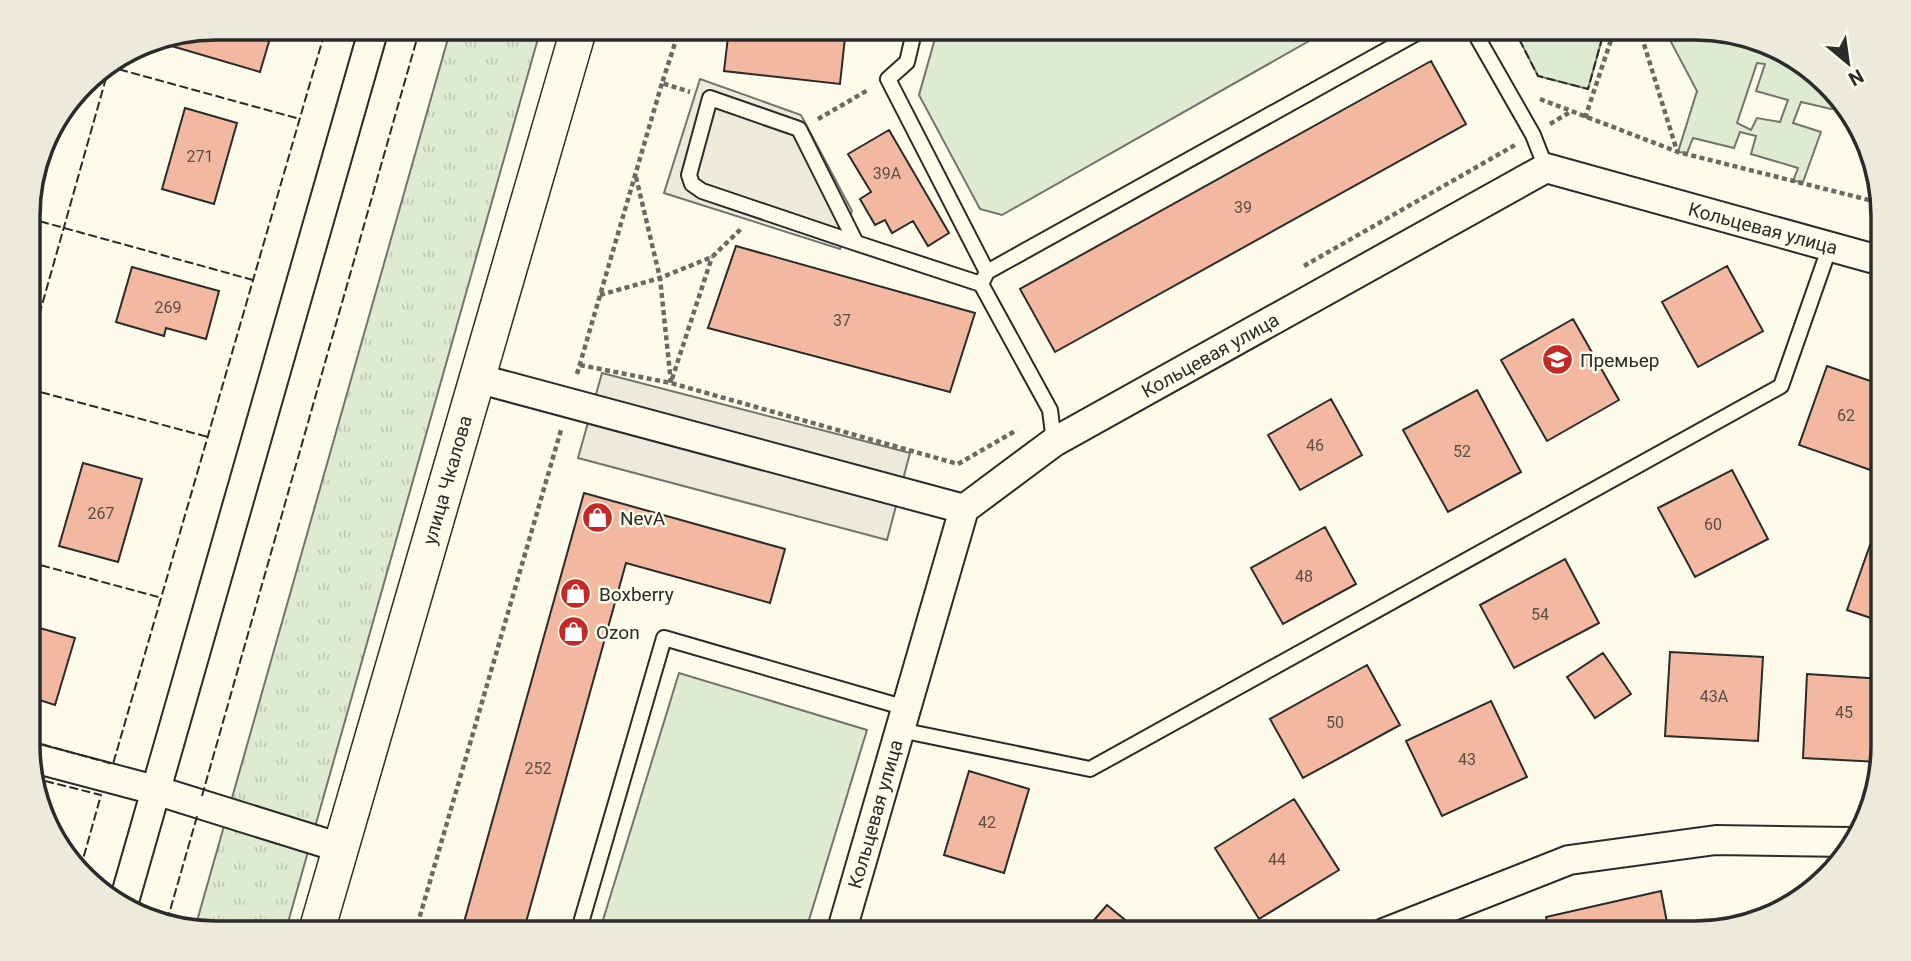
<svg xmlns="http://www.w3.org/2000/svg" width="1911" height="961" viewBox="0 0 1911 961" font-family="Roboto,sans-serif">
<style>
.grass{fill:url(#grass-tufts);stroke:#74746e;stroke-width:2}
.green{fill:#deebd1;stroke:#74746e;stroke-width:2;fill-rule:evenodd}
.parking{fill:#eceadb;stroke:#74746e;stroke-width:2}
.building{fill:#f2b8a0;stroke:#2b2b2b;stroke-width:2}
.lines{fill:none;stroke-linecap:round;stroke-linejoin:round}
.service-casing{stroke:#2b2b2b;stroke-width:18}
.minor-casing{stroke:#2b2b2b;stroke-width:32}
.tertiary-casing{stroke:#2b2b2b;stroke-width:38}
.path{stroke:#6a6964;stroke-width:4.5;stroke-dasharray:5 3.5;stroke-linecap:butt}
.service{stroke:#fdfbea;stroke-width:14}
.minor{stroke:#fdfbea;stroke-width:28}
.tertiary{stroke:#fdfbea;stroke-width:35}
.fence{stroke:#2b2b2b;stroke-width:2;stroke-dasharray:9 3.5;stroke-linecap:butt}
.labels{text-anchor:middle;stroke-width:5;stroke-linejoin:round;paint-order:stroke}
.number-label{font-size:16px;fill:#5d4e48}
.street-label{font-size:19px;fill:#2b2b2b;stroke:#fdfbea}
.poi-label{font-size:19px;fill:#2b2b2b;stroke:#fdfbea;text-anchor:start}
.rim{fill:none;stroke:#2b2b2b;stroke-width:3.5}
</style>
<defs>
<pattern id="grass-tufts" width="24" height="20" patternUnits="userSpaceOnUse" patternTransform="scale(1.75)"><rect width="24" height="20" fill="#deebd1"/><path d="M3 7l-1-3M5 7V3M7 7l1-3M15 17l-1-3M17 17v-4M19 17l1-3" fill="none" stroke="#bfcab4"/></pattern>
</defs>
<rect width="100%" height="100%" fill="#fdfbea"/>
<!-- grass -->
<path class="grass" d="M451 28H541L285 933H216L195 928Z"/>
<!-- green -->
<path class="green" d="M938 28H1332L1002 215 980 209 919 95Z
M1520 28H1605L1588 89 1538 76 1517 35Z
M1654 28H1695L1763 44V47H1778L1844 102 1846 106 1831 109 1801 102 1793 123 1821 132 1803 182 1793 181 1798 168 1751 154 1756 136 1740 132 1734 148 1693 138 1687 153 1678 152 1697 91 1670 40 1652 34ZM1757 63 1765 64 1756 91 1788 100 1780 122 1757 118 1751 130 1737 123Z
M679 673 867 730 805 933H599Z"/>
<!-- parking -->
<path class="parking" d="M700 79 801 115 852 211 840 249 664 193Z
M602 373 910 453 887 540 578 458Z"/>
<!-- building -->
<path class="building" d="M216 28H273L260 72 158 42Z
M729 28H846L840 84 724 71Z
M1431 61 1466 124 1055 352 1020 289Z
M185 108 237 123 214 204 162 189Z
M889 130 949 233 928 246 913 221 892 233 885 220 875 225 860 199 871 192 848 154Z
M736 246 975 313 950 392 708 328Z
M1727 266 1763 331 1698 367 1662 302Z
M132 267 219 291 206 339 166 328 164 336 116 322Z
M1573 319 1619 400 1547 441 1501 360Z
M1827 366 1882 385V474L1799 445Z
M1477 390 1521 472 1448 512 1403 430Z
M1331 399 1362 455 1300 490 1268 435Z
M83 463 142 479 118 562 59 546Z
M1732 470 1768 539 1695 577 1658 508Z
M584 493 785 549 770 603 626 563 523 933H461Z
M1325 527 1356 584 1283 624 1251 568Z
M1875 531 1882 533 1883 622 1847 610Z
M1565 559 1599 623 1514 668 1480 605Z
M29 625 75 638 55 705 30 697Z
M1670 652 1763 657 1758 741 1665 736Z
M1603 653 1631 694 1595 718 1567 677Z
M1367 665 1400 725 1303 778 1270 719Z
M1807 674 1883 679V745L1879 762 1803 758Z
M1491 701 1527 777 1442 816 1406 741Z
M969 771 1029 789 1004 873 944 855Z
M1294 799 1339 870 1259 919 1215 848Z
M1661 891 1669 933H1549L1546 917Z
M1107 905 1141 933H1083Z"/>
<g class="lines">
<defs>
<path id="service" d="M915 28 907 62 888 79 987 272
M1472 28 1533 135 1546 168
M856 243 702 191 692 184 689 175 710 98 799 129 856 243 981 284
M1054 442 1050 410 981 284 987 272 1426 28
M900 730 1090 769 1781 386 1830 246
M578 933 664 638 906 708"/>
<path id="minor" d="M476 378 964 509
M30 757 155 790 341 848
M123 905 374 28
M841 933 964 509 1054 442 1546 168 1882 261
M1384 933 1569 860 1716 840 1851 842"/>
<path id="tertiary" d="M316 933 579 28"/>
</defs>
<!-- service casing -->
<use href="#service" class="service-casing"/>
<!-- minor casing -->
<use href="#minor" class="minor-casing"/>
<!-- tertiary casing -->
<use href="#tertiary" class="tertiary-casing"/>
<!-- path -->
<path class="path" d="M680 28 662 83 690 92
M1639 28 1677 151
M1540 99 1678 152 1881 203
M1585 118 1615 28
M818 119 868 90
M1550 124 1570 112
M636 177 660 278 671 383
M1304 266 1515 145
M600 295 660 278 712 257 742 228
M580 365 671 383 958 464 1017 430
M577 374 662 83
M672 379 712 257
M415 933 561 430"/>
<!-- service -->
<use href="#service" class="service"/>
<!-- minor -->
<use href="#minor" class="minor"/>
<!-- tertiary -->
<use href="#tertiary" class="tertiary"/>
<!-- fence -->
<path class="fence" d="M1520 28 1517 35 1538 76 1588 89 1605 28
M107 66 300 119
M28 218 253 280
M29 351 110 64
M29 389 208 437
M29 562 162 598
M30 741 113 764 326 28
M33 778 101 795 80 870
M202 796 420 28
M167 921 198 813"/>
</g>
<!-- icons -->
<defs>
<symbol id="school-disc" viewBox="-11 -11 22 22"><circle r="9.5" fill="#c62828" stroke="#fdfbea"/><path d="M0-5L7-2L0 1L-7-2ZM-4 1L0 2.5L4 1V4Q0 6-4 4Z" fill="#fff"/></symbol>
<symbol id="shop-disc" viewBox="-11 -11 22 22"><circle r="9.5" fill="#c62828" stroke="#fdfbea"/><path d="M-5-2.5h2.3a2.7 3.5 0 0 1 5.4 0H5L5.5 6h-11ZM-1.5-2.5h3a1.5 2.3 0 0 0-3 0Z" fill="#fff"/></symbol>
</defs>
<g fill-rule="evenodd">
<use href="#school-disc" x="1540" y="342" width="35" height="35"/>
<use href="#shop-disc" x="580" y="500" width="35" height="35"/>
<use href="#shop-disc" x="558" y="576" width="35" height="35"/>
<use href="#shop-disc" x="556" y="614" width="35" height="35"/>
</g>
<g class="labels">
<!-- number labels -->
<g class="number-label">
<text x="200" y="162">271</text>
<text x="887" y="179">39А</text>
<text x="1243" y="213">39</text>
<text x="168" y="313">269</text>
<text x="842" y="326">37</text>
<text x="1846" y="421">62</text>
<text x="1315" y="451">46</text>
<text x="1462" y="457">52</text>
<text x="101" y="519">267</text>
<text x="1713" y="530">60</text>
<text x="1304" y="582">48</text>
<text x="1540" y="620">54</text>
<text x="1714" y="702">43А</text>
<text x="1844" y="718">45</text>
<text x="1335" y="728">50</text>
<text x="1467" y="765">43</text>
<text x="538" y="774">252</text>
<text x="987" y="828">42</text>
<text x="1277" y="865">44</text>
</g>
<!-- street labels -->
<g class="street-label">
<text transform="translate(1763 228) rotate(15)" y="7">Кольцевая улица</text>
<text transform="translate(1210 355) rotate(-29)" y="7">Кольцевая улица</text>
<text transform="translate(447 480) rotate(-74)" y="7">улица Чкалова</text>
<text transform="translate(875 814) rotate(-74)" y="7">Кольцевая улица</text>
</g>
<!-- poi labels -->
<g class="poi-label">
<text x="1580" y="367">Премьер</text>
<text x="620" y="525">NevA</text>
<text x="599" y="601">Boxberry</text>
<text x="596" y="639">Ozon</text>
</g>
</g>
<!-- crop -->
<path d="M0 0H1911V961H0ZM216 40H1695A176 176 0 0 1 1871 216V745A176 176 0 0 1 1695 921H216A176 176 0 0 1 40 745V216A176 176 0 0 1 216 40Z" fill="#eceadb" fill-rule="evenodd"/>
<path class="rim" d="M216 40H1695A176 176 0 0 1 1871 216V745A176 176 0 0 1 1695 921H216A176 176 0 0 1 40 745V216A176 176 0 0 1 216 40Z"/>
<!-- north arrow -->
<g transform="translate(1848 63) rotate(151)" stroke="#fdfbea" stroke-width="5" paint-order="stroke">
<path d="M0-5L12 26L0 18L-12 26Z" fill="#2b2b2b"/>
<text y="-10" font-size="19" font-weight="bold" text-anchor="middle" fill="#2b2b2b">N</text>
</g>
</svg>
